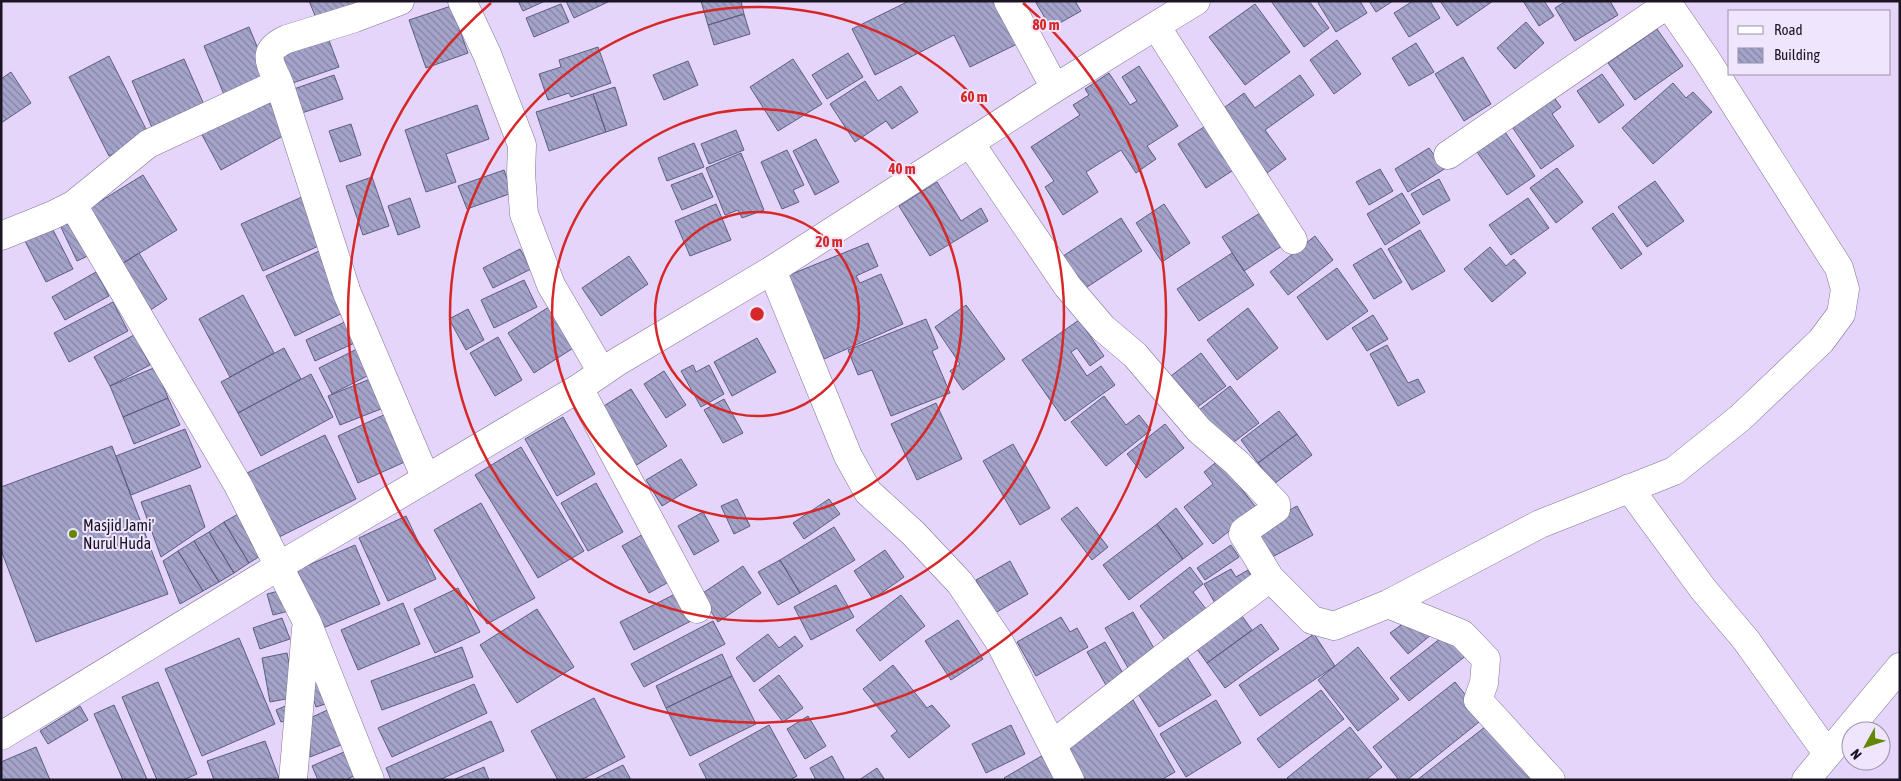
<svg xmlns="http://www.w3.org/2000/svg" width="1901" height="781" viewBox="0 0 1901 781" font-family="'Asap Condensed',sans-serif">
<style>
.building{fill:url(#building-back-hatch);stroke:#5e5d80}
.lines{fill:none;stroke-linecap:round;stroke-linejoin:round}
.street-casing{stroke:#817294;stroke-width:29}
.street{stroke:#fff;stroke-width:28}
.ring{fill:none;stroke:#d62828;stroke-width:2.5}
.poi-dot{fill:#658601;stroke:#efe5fd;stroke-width:2}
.labels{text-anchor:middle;stroke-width:4;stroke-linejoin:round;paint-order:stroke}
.poi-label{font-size:16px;fill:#1b1523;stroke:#efe5fd;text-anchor:start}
.centre{fill:#d62828;stroke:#efe5fd;stroke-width:2.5}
.ring-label{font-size:15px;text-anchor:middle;font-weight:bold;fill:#d62828;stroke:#efe5fd;stroke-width:4;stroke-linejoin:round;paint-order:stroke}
</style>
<defs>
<pattern id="building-back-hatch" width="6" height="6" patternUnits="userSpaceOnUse" patternTransform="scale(1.25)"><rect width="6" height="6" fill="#a4a4cb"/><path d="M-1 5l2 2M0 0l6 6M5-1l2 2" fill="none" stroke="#8584a4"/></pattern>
</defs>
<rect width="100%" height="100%" fill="#e5d5fb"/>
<!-- building -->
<path class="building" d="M309 1H357L360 10 319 25Z
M518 1H545L523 11Z
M566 1H610L574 18Z
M701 1H741L744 14 708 25Z
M909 1H996L1017 44 970 67 954 35 875 75 852 29Z
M1035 1H1075L1081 11 1051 28Z
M1271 1H1309L1329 28 1304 47Z
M1321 1H1360L1367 13 1336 32 1318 3Z
M1369 1H1393L1376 12Z
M1413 1H1430L1440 18 1409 37 1394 13Z
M1440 1H1493L1457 26Z
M1523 1H1544L1554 16 1539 26Z
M1566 1H1610L1618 15 1575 41 1555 8Z
M561 4 569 22 534 37 526 18Z
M1255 4 1290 52 1245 85 1209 37Z
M451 6 468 53 426 68 409 20Z
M744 14 750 34 714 45 708 25Z
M1526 22 1544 43 1515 69 1497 48Z
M249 27 270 78 225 97 204 46Z
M1657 29 1683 66 1635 100 1608 63Z
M327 35 339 67 284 86 272 54Z
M1337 40 1361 74 1334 94 1310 60Z
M1416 43 1434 72 1409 86 1392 58Z
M598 47 611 83 571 97 569 93 548 100 539 74 561 67 559 60Z
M848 53 863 77 827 99 812 75Z
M109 56 149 135 109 156 69 77Z
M1463 57 1491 104 1464 121 1435 74Z
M184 59 205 107 153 130 132 81Z
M793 59 822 104 778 131 750 87Z
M688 61 698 85 664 100 653 75Z
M1139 66 1178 126 1147 146 1156 159 1136 173 1121 150 1086 172 1098 192 1063 215 1045 187 1054 181 1031 147 1080 115 1073 105 1089 95 1085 89 1109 73 1130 105 1137 101 1122 77Z
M11 72 31 103 1 123V79Z
M1602 74 1624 105 1599 123 1577 91Z
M334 75 343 99 299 114 291 90Z
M1300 75 1314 95 1265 130 1286 159 1263 176 1217 113 1244 93 1255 108Z
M865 81 878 101 901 86 918 112 892 129 886 121 855 142 830 104Z
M1673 83 1686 98 1693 92 1712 112 1653 164 1622 128Z
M615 87 627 125 606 132 593 94Z
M1550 92 1561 107 1552 114 1574 146 1541 169 1508 121Z
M269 94 290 132 221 170 201 133Z
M593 94 606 132 549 151 536 112Z
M477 105 489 139 446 154 456 182 426 192 405 130Z
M351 124 361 155 340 162 329 131Z
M1207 125 1235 169 1206 188 1178 144Z
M736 130 744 150 709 164 701 144Z
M1505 132 1535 176 1507 195 1477 152Z
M816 139 839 182 815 195 793 151Z
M694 143 704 167 667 181 658 158Z
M1429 148 1434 155 1440 151 1449 166 1408 192 1395 169Z
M787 150 804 185 793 190 799 202 782 209 761 162Z
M741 153 764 210 742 218 738 210 725 215 706 168Z
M1557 168 1583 202 1556 223 1530 188Z
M1380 169 1393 191 1369 205 1356 182Z
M504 170 512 193 467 209 458 186Z
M702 173 713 197 682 210 671 185Z
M143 175 177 230 117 267 83 212Z
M372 177 389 226 363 235 346 186Z
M1439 179 1450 200 1423 215 1411 194Z
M1655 181 1684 221 1647 247 1618 207Z
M937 182 961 221 981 208 988 221 930 256 899 206Z
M1402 193 1420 223 1385 245 1367 214Z
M302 197 323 244 263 271 241 224Z
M410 198 420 227 398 235 388 206Z
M1528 198 1549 228 1511 255 1489 225Z
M716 204 731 240 690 256 675 221Z
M1164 204 1190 243 1162 262 1136 223Z
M1260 213 1282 246 1244 271 1222 237Z
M1613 213 1642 254 1621 269 1592 228Z
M73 214 92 254 77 261 58 221Z
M1121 218 1142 251 1078 293 1057 260Z
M52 228 73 269 46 282 25 241Z
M1420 230 1445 271 1412 290 1388 249Z
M1315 236 1333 260 1288 295 1270 272Z
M868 243 878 266 856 276 860 283 881 274 903 324 824 359 787 276Z
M1490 247 1506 266 1514 259 1526 273 1492 302 1464 269Z
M1381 248 1402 282 1374 299 1353 265Z
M520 249 531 269 493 288 483 268Z
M319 251 347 311 295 336 266 276Z
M139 253 167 299 146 313 117 267Z
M1232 253 1254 285 1199 321 1177 289Z
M629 256 648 284 601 316 582 288Z
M1337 268 1368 311 1327 340 1297 297Z
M96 272 109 296 65 320 52 297Z
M524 280 537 307 494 328 481 300Z
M243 295 274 353 230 377 199 319Z
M113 302 128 331 69 362 54 333Z
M552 305 578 345 534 373 508 333Z
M966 305 1005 359 963 390 950 371 960 364 935 327Z
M1248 308 1278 348 1237 380 1207 340Z
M468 309 484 340 466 350 449 319Z
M1373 315 1388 339 1367 351 1352 328Z
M926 319 938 348 932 351 950 393 891 416 872 370 858 375 848 350Z
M349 320 359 341 315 361 306 340Z
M1079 320 1104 356 1090 366 1077 348 1071 352 1087 376 1101 366 1115 385 1065 421 1022 360Z
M134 335 150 365 110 386 94 357Z
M498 337 522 380 495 396 470 353Z
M757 338 776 372 732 396 714 362Z
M1387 345 1408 383 1418 379 1425 392 1398 406 1370 354Z
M284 348 301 379 238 413 221 382Z
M359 348 373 373 332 394 319 368Z
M1201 353 1226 386 1192 411 1167 379Z
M693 365 696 372 709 365 724 394 701 407 681 371Z
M156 367 168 398 123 417 110 386Z
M664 371 686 405 666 418 644 384Z
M311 374 333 417 261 456 238 413Z
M375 377 386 407 340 425 328 396Z
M1230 386 1259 423 1226 448 1198 411Z
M631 389 667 446 635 466 599 409Z
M1104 396 1126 425 1139 415 1151 430 1106 466 1071 422Z
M168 398 180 425 134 444 123 417Z
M724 399 743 433 723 443 704 410Z
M936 403 962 459 917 480 891 424Z
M1279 411 1297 434 1258 463 1241 440Z
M388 413 409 460 358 483 338 436Z
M563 417 595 474 557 496 525 439Z
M1165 424 1184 448 1146 478 1127 454Z
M185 429 201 467 131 495 116 456Z
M1297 434 1312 455 1274 484 1258 463Z
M325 435 356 499 279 537 247 473Z
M1013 444 1050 508 1020 525 983 461Z
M112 446 168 594 36 642 1 550V487Z
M521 447 584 551 538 578 475 475Z
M681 459 697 485 662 506 646 480Z
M1219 460 1262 515 1243 520 1213 544 1184 507 1213 484 1204 472Z
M596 483 623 532 588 551 561 503Z
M190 485 205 527 161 557 141 502Z
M737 499 750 526 734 534 721 506Z
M829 499 840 514 804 539 793 523Z
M481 503 535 598 487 624 434 530Z
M1297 506 1313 535 1263 562 1247 533Z
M1077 507 1108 547 1092 560 1061 519Z
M1176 508 1203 544 1183 559 1157 524Z
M703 512 719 541 694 555 678 526Z
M240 513 265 553 249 563 224 522Z
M406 516 436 579 388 601 359 538Z
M224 522 249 563 234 573 209 532Z
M1157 524 1183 559 1129 600 1103 565Z
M834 527 855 560 800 593 780 560Z
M209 532 234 573 219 582 194 541Z
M647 532 674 579 649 593 622 546Z
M194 541 219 582 203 591 178 551Z
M355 545 380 604 323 628 297 570Z
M1231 545 1239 557 1205 580 1197 568Z
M885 550 904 577 873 599 854 571Z
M178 551 203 591 180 604 163 561Z
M780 560 800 593 778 605 758 572Z
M1010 561 1028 594 995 613 976 580Z
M743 566 761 593 718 622 700 595Z
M1190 567 1203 584 1193 592 1206 609 1165 640 1140 606Z
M1231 569 1236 577 1248 570 1253 580 1215 603 1204 584Z
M836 585 854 617 811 640 794 607Z
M458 588 480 632 435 653 414 609Z
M287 589 293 610 273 615 267 594Z
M679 592 693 620 634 650 620 622Z
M901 595 925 626 880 661 856 630Z
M403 603 420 644 358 670 341 630Z
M537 609 574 667 517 703 480 645Z
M1237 609 1252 630 1207 663 1191 641Z
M1133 612 1159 657 1131 673 1105 628Z
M1061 617 1070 632 1077 628 1088 647 1036 676 1017 642Z
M282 618 290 639 260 649 253 628Z
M1411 618 1432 634 1408 654 1390 633Z
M958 620 983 659 951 680 925 641Z
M713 621 725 644 644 687 631 664Z
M1261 624 1279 649 1225 688 1207 663Z
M1450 631 1468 654 1409 701 1390 678Z
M768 634 779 648 795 636 803 646 754 682 736 658Z
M1314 634 1335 666 1260 716 1239 685Z
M239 638 275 724 202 756 165 669Z
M1105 642 1128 682 1110 692 1087 652Z
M462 647 473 677 382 710 371 681Z
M1358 647 1399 699 1358 731 1318 680Z
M287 653 296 697 270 702 262 658Z
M722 654 732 676 666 708 656 686Z
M1187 657 1211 695 1159 727 1135 689Z
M893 665 927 708 932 705 950 726 909 758 891 736 897 731 863 689Z
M321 666 332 702 316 707 304 671Z
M779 675 803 708 783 722 759 690Z
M732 676 756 724 690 756 666 708Z
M158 682 197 774 183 780H157L122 697Z
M1455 682 1484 718 1407 780H1399L1373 747Z
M474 684 487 713 392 757 378 728Z
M1321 690 1344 719 1279 768 1257 739Z
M594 698 625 757 581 780H558L531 731Z
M1133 700 1175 772 1161 780H1084L1061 742Z
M1216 700 1241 743 1186 777 1160 734Z
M290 704 295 717 281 722 276 710Z
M114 705 147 779 146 780H123L94 714Z
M80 706 88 720 48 744 40 731Z
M332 708 346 743 310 757V718Z
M808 716 826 746 805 759 787 729Z
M491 721 504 751 439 780H391L386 768Z
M1490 723 1531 776 1527 780H1417Z
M769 725 797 776 790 780H707L699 764Z
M1011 725 1025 754 986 773 972 744Z
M1350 727 1382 767 1366 780H1288L1287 778Z
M265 741 279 778 214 780 207 761Z
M36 747 50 780H1V762Z
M344 752 355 775 346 780H318L312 766Z
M1045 754 1058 780H1006L1004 778Z
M832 756 845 780H816L810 768Z
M623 765 631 780H593Z
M484 767 489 780H453Z
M877 768 885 780H859Z"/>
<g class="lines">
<defs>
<path id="street" d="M462 1 487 54 522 145 521 173 524 214 551 285 602 372
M1008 1 1055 88
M1156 26 1293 240
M279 83 347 293 426 479
M970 143 1068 287 1103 328 1135 355 1199 430 1237 463 1276 504V509L1244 531 1243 534 1270 578 1312 620 1334 626 1388 604 1540 524 1674 471 1740 418 1821 341 1841 314 1845 289 1839 268 1706 59 1666 1
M1448 155 1668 4
M73 205 148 144 279 83C269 61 261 51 287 39L355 18 400 1
M1 236 53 215 73 205 238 485 307 622 370 780
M772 270 848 456 868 492 913 533 960 583 999 641 1070 780
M579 388 697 609
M1629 488 1703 589 1746 640 1827 753
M1388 604 1462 634 1486 659 1484 683 1478 700 1551 780
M1 736 279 566 579 388 617 362 772 270 1055 88 1196 1
M1053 744 1163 658 1270 578
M293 780 306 629
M1806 780 1900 667"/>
</defs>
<!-- street casing -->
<use href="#street" class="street-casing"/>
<!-- street -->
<use href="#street" class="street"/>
</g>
<!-- distance rings -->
<g class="ring">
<circle cx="757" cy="314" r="102"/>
<circle cx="757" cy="314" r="205"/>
<circle cx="757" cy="314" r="307"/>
<path d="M1023 3A409 409 0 1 1 491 3"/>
</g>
<!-- markers -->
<circle class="poi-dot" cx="73" cy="534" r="5"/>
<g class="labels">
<!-- poi labels -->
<g class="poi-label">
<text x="83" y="531">Masjid Jami'<tspan x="83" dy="18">Nurul Huda</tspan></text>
</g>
</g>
<circle cx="757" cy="314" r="8" class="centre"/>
<g class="ring-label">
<text x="1046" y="30">80 m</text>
<text x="974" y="102">60 m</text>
<text x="902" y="174">40 m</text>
<text x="829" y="247">20 m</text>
</g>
<!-- border -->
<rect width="1901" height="781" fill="none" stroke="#1b1523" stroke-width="5"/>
<!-- legend -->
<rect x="1728" y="10" width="162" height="65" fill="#efe5fd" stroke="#9a92a6"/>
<rect x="1738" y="26" width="25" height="8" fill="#ffffff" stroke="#9a92a6"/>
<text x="1774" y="35" font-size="15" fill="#1b1523">Road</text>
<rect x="1738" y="48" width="25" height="15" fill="url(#building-back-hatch)" stroke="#9a92a6"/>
<text x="1774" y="60" font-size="15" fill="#1b1523">Building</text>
<!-- north arrow -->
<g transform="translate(1866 746) rotate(230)"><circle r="24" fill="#efe5fd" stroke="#9a92a6"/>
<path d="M0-4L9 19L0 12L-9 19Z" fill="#658601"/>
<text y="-8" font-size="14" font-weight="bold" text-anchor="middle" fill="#1b1523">N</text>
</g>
</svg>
